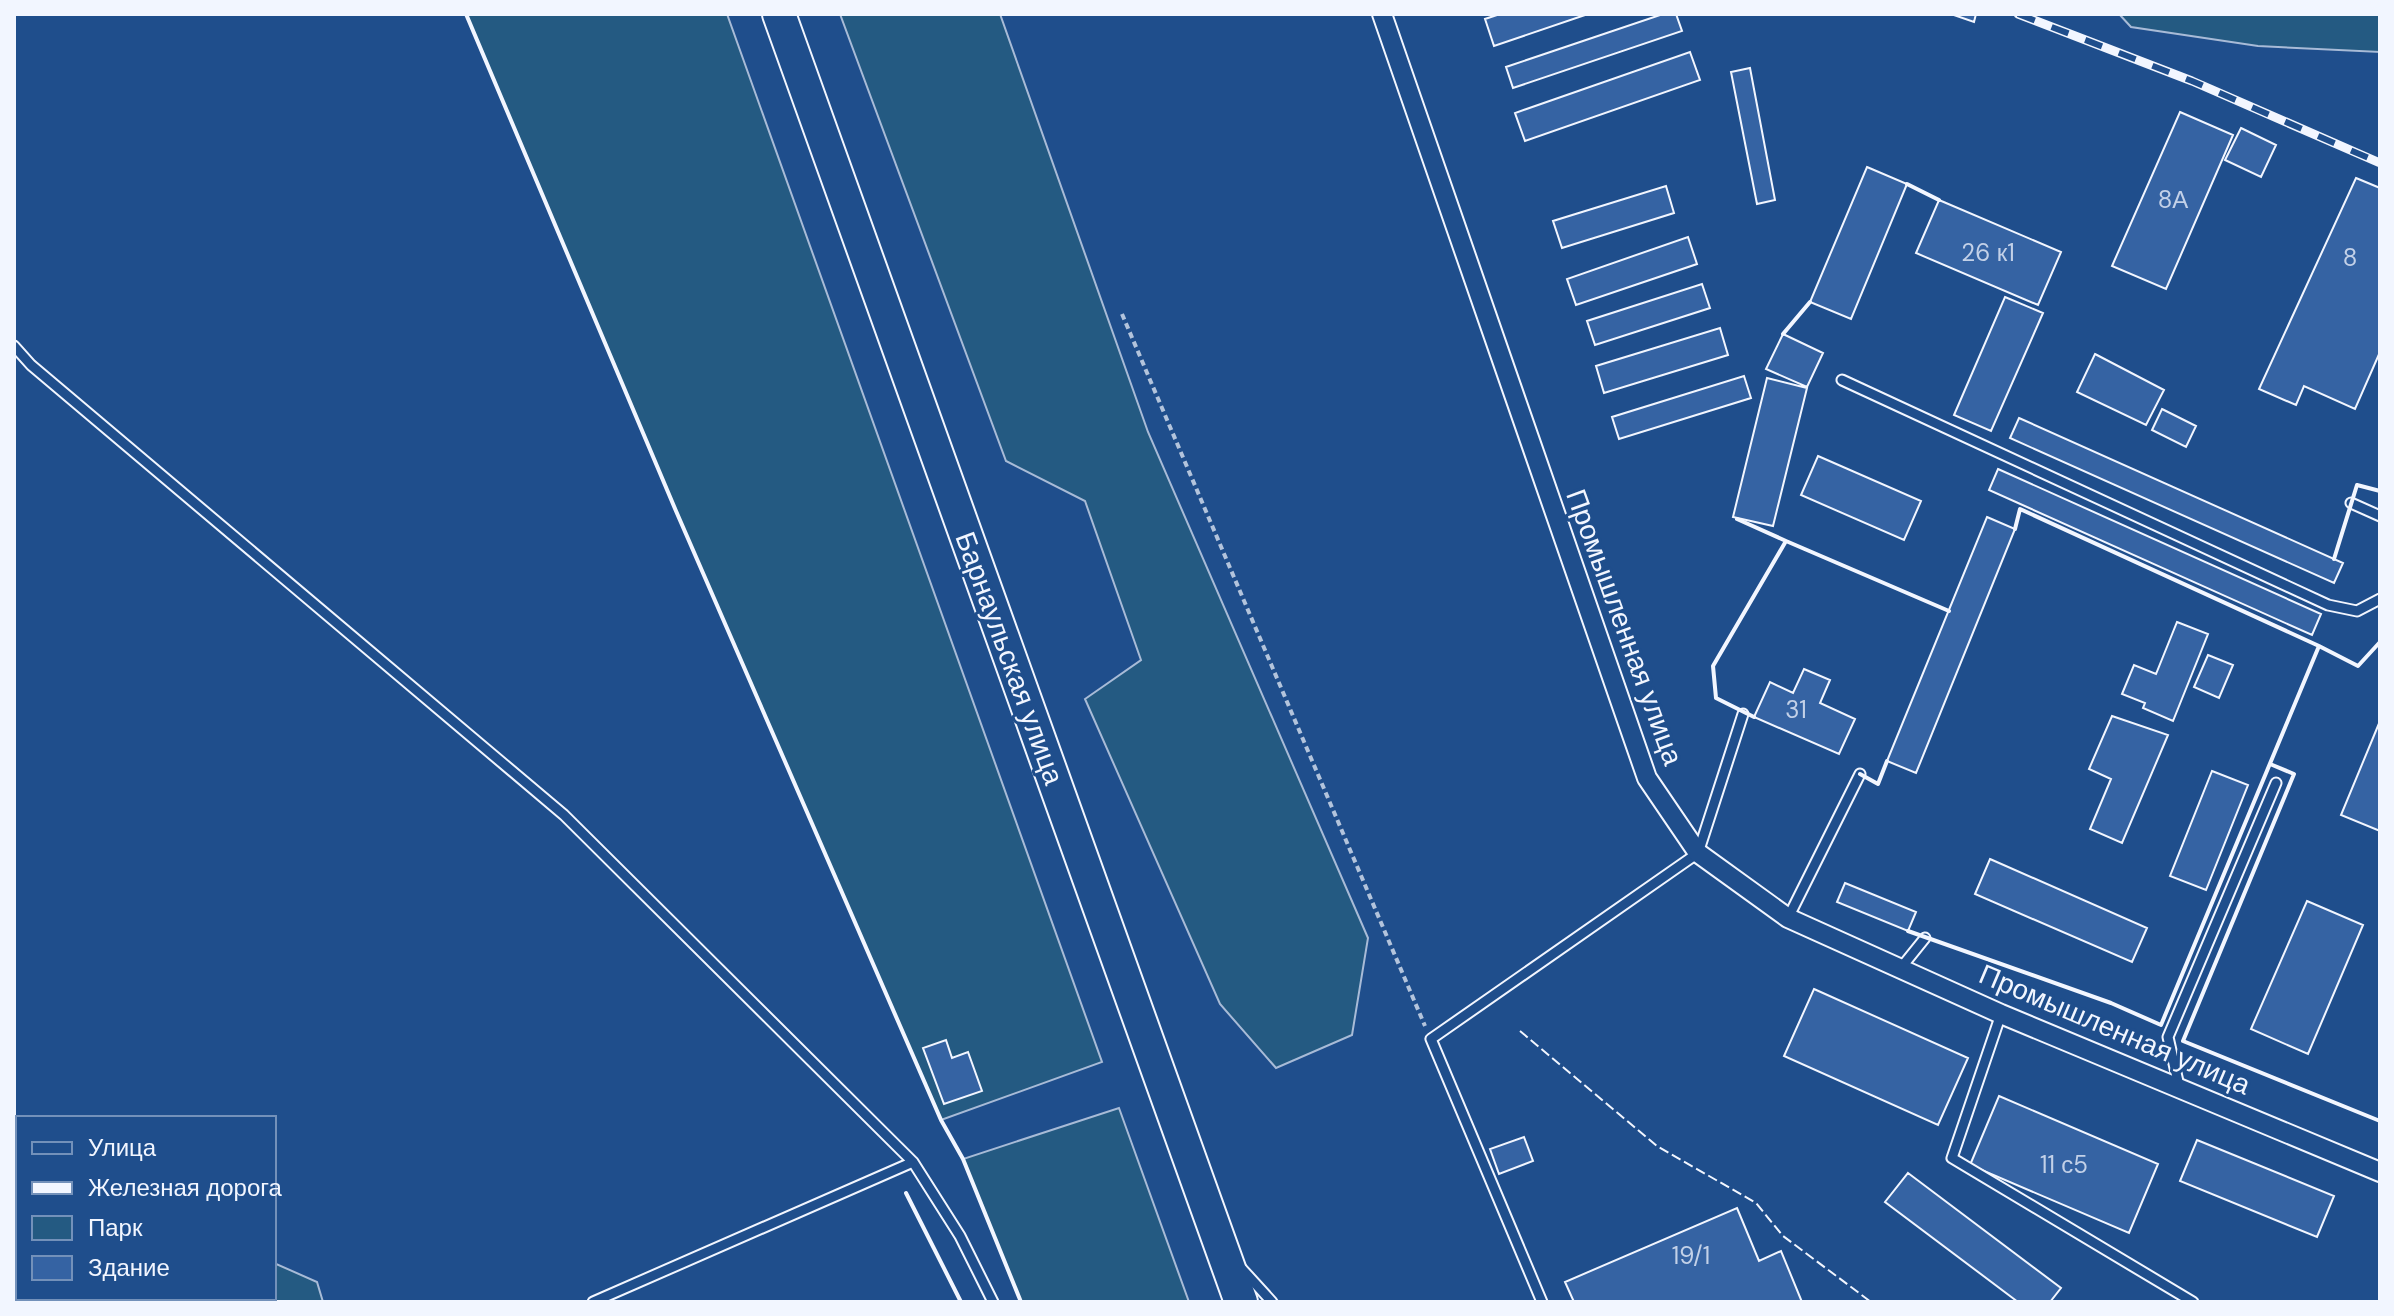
<svg xmlns="http://www.w3.org/2000/svg" width="2394" height="1316" viewBox="0 0 2394 1316" font-family="'DM Sans',sans-serif">
<style>
.green{fill:#245a82;stroke:#a8bbd7;stroke-width:2}
.building{fill:#3563a3;stroke:#f2f6ff;stroke-width:2}
.lines{fill:none;stroke-linecap:round;stroke-linejoin:round}
.service-casing{stroke:#f2f6ff;stroke-width:13}
.minor-casing{stroke:#f2f6ff;stroke-width:22}
.trunk-casing{stroke:#f2f6ff;stroke-width:36}
.path{stroke:#b3c4dc;stroke-width:4;stroke-dasharray:6 4;stroke-linecap:butt}
.service{stroke:#1f4e8c;stroke-width:9}
.minor{stroke:#1f4e8c;stroke-width:18}
.trunk{stroke:#1f4e8c;stroke-width:32}
.rail-casing{stroke:#f2f6ff;stroke-width:9}
.rail{stroke:#1f4e8c;stroke-width:6;stroke-dasharray:18;stroke-linecap:butt}
.fence{stroke:#f2f6ff;stroke-width:2;stroke-dasharray:10 4;stroke-linecap:butt}
.wall{stroke:#f2f6ff;stroke-width:4}
.labels{text-anchor:middle;stroke-width:6;stroke-linejoin:round;paint-order:stroke}
.number-label{font-size:24px;fill:#c3d1e8}
.street-label{font-size:28px;fill:#f2f6ff;stroke:#1f4e8c}
</style>
<rect width="100%" height="100%" fill="#1f4e8c"/>
<!-- green -->
<path class="green" d="M466 14H727L1102 1062 941 1120 676 511Z
M840 14H1000L1148 432 1368 938 1352 1035 1276 1068 1220 1004 1085 699 1141 660 1085 501 1006 461Z
M2119 14H2380V52L2258 46 2131 27Z
M1119 1108 1189 1302H1021L963 1159Z
M14 1204 18 1205V1298H274V1263L317 1282 323 1302H14Z"/>
<!-- building -->
<path class="building" d="M1500 14H1588L1494 46 1485 19Z
M1663 14H1676L1682 31 1513 88 1506 67Z
M1951 14H1976L1974 22Z
M1690 52 1700 80 1525 141 1515 113Z
M1750 68 1775 200 1757 204 1731 72Z
M2180 112 2233 135 2166 289 2112 266Z
M2241 128 2276 145 2261 177 2225 160Z
M1867 167 1907 184 1851 319 1810 302Z
M2356 178 2380 188V352L2355 409 2304 386 2296 405 2259 389Z
M1666 186 1674 213 1562 248 1553 221Z
M1939 200 2061 252 2038 305 1916 253Z
M1688 237 1697 264 1576 305 1567 279Z
M1702 284 1710 308 1595 345 1587 321Z
M2005 297 2043 313 1991 431 1954 415Z
M1720 328 1728 355 1604 393 1596 366Z
M1783 334 1823 353 1807 387 1766 369Z
M2095 354 2164 390 2146 425 2077 392Z
M1744 376 1751 398 1619 439 1612 417Z
M1767 378 1807 388 1773 526 1733 517Z
M2162 409 2196 426 2186 447 2152 430Z
M2019 418 2343 563 2334 583 2010 438Z
M1818 456 1921 501 1904 540 1801 495Z
M1998 469 2321 614 2312 635 1989 490Z
M1987 517 2015 529 1916 773 1887 761Z
M2177 622 2208 634 2173 721 2143 708 2145 703 2122 694 2134 665 2156 674Z
M2208 655 2233 665 2219 698 2194 687Z
M1804 669 1830 680 1820 703 1855 719 1839 754 1754 717 1770 682 1793 693Z
M2112 716 2168 735 2122 843 2090 829 2111 779 2089 769Z
M2380 721V831L2341 815Z
M2212 771 2248 785 2206 890 2170 876Z
M1990 859 2147 928 2132 962 1975 894Z
M1845 883 1916 912 1908 931 1837 902Z
M2307 901 2363 925 2308 1054 2251 1029Z
M1814 989 1968 1058 1938 1125 1784 1056Z
M946 1040 952 1058 968 1052 982 1091 944 1104 923 1048Z
M1999 1096 2158 1164 2129 1233 1970 1165Z
M1524 1137 1533 1161 1499 1174 1490 1149Z
M2197 1140 2334 1196 2317 1237 2180 1181Z
M1908 1173 2061 1288 2050 1302H2018L1885 1202Z
M1737 1208 1759 1261 1781 1251 1802 1302H1574L1565 1282Z"/>
<g class="lines">
<defs>
<path id="service" d="M14 346 31 365 564 815 913 1162 960 1236 993 1302
M1842 380 2328 605 2357 611 2380 599
M2351 503 2380 516
M1788 918 1860 774
M1900 969 1925 938
M2001 1014 1952 1158 2193 1302
M2179 1086 2168 1037 2276 783
M1242 1269 1272 1302
M593 1302 913 1162
M1542 1302 1431 1039 1698 853 1743 714"/>
<path id="minor" d="M1382 14 1647 778 1698 853 1788 918 2001 1014 2380 1172"/>
<path id="trunk" d="M779 14 1241 1302"/>
</defs>
<!-- service casing -->
<use href="#service" class="service-casing"/>
<!-- minor casing -->
<use href="#minor" class="minor-casing"/>
<!-- trunk casing -->
<use href="#trunk" class="trunk-casing"/>
<!-- path -->
<path class="path" d="M1122 314 1425 1026"/>
<!-- service -->
<use href="#service" class="service"/>
<!-- minor -->
<use href="#minor" class="minor"/>
<!-- trunk -->
<use href="#trunk" class="trunk"/>
<defs>
<path id="rail" d="M2018 14 2192 81 2380 163"/>
</defs>
<!-- rail casing -->
<use href="#rail" class="rail-casing"/>
<!-- rail -->
<use href="#rail" class="rail"/>
<!-- fence -->
<path class="fence" d="M1520 1031 1657 1146 1756 1203 1783 1236 1871 1302"/>
<!-- wall -->
<path class="wall" d="M466 14 676 511 941 1120 963 1159 1021 1302
M1907 184 1939 200
M1783 334 1810 302
M1737 519 1786 541
M2334 559 2357 485 2380 491
M2319 646 2358 666 2380 642
M1754 717 1716 698 1713 666 1786 541 1949 611
M2270 764 2294 774 2183 1041 2380 1121
M1860 774 1878 784 1887 761
M1908 931 2111 1003 2161 1025 2319 646 2020 509 2015 529
M906 1193 961 1302"/>
</g>
<g class="labels">
<!-- number labels -->
<g class="number-label">
<text x="2173" y="208">8А</text>
<text x="1988" y="261">26 к1</text>
<text x="2350" y="266">8</text>
<text x="1796" y="718">31</text>
<text x="2064" y="1173">11 с5</text>
<text x="1691" y="1264">19/1</text>
</g>
<!-- street labels -->
<g class="street-label">
<text transform="translate(1625 627) rotate(70)" y="10">Промышленная улица</text>
<text transform="translate(1010 658) rotate(70)" y="10">Барнаульская улица</text>
<text transform="translate(2115 1029) rotate(23)" y="10">Промышленная улица</text>
</g>
</g>
<!-- border -->
<rect width="2394" height="1316" fill="none" stroke="#f2f6ff" stroke-width="32"/>
<!-- legend -->
<rect x="16" y="1116" width="260" height="184" fill="#1f4e8c" stroke="#7391ba" stroke-width="2"/>
<rect x="32" y="1142" width="40" height="12" fill="#1f4e8c" stroke="#7391ba" stroke-width="2"/>
<text x="88" y="1156" font-size="24" fill="#f2f6ff">Улица</text>
<rect x="32" y="1182" width="40" height="12" fill="#f2f6ff" stroke="#7391ba" stroke-width="2"/>
<text x="88" y="1196" font-size="24" fill="#f2f6ff">Железная дорога</text>
<rect x="32" y="1216" width="40" height="24" fill="#245a82" stroke="#7391ba" stroke-width="2"/>
<text x="88" y="1236" font-size="24" fill="#f2f6ff">Парк</text>
<rect x="32" y="1256" width="40" height="24" fill="#3563a3" stroke="#7391ba" stroke-width="2"/>
<text x="88" y="1276" font-size="24" fill="#f2f6ff">Здание</text>
</svg>
